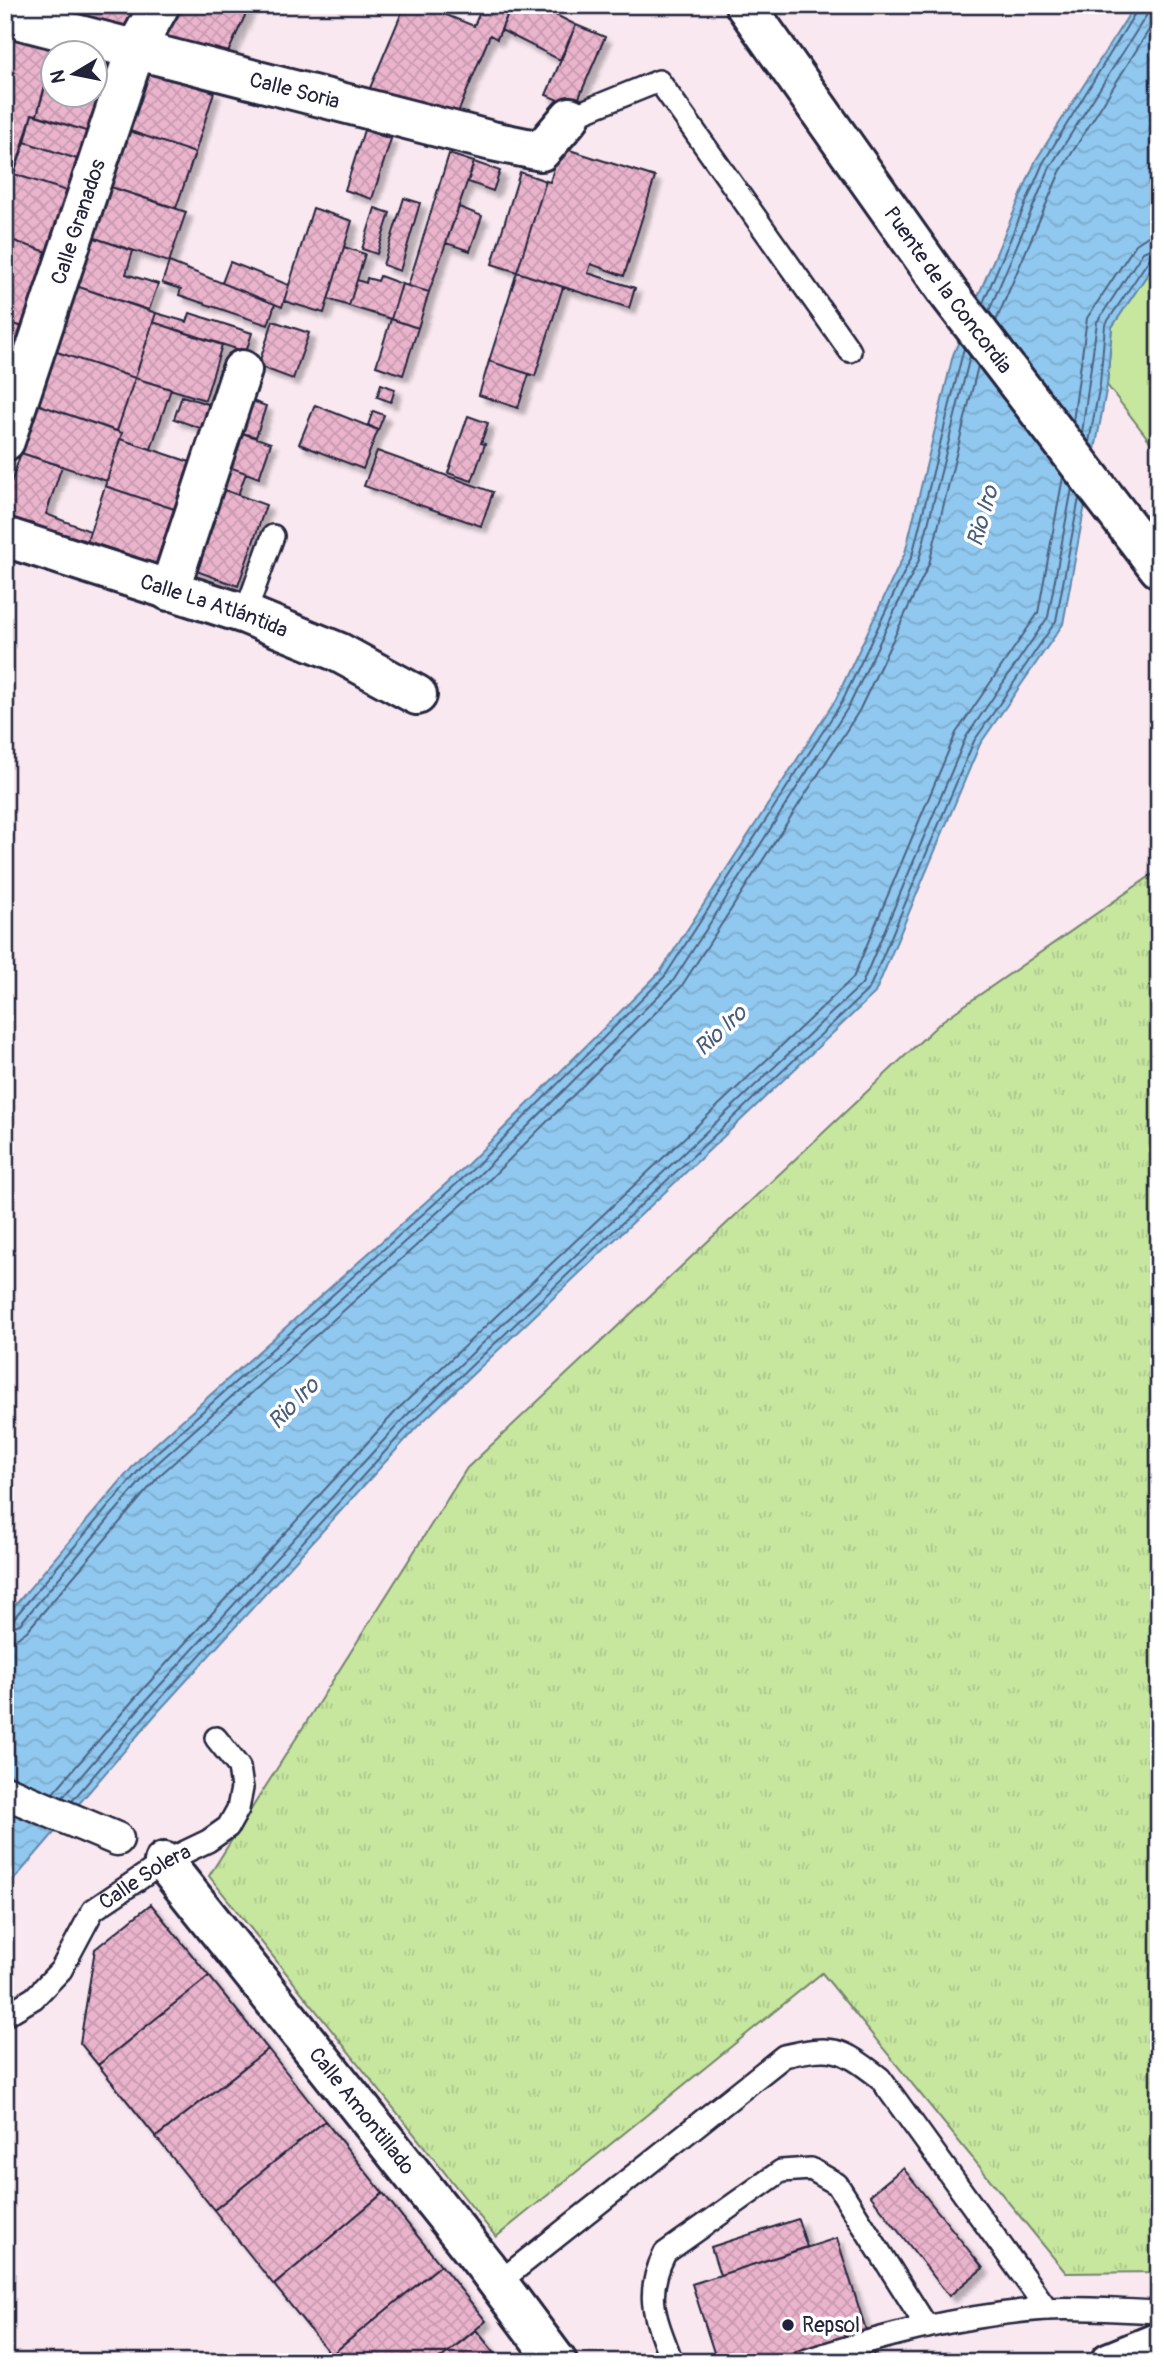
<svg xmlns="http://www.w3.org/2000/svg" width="1164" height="2367" viewBox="0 0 1164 2367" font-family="Pangolin,sans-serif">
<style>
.grass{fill:url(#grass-tufts);stroke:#74846d;stroke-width:2}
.pitch{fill:#c7e79f;stroke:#74846d;stroke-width:2}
.water{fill:url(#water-waves);stroke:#6486a7;stroke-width:2}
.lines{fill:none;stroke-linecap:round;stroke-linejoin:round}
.shore{stroke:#4e6483;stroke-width:2}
.building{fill:url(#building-cross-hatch);stroke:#22223b;stroke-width:2;filter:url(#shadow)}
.service-casing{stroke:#22223b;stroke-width:26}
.pedestrian-casing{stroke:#22223b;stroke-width:37}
.minor-casing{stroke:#22223b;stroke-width:44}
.secondary-casing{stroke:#22223b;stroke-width:44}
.service{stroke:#fff;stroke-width:21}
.pedestrian{stroke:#fff;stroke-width:32}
.minor{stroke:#fff;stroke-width:38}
.secondary{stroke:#fff;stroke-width:38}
.poi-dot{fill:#22223b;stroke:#fff;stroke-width:2.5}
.labels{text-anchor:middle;stroke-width:7;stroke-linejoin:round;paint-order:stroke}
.street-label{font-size:21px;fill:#22223b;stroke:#fff}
.poi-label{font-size:21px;fill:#22223b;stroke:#fff;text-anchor:start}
.water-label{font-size:23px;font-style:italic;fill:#485c7a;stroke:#fff}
</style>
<defs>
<pattern id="grass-tufts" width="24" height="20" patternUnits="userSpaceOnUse" patternTransform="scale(1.75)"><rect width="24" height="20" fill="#c7e79f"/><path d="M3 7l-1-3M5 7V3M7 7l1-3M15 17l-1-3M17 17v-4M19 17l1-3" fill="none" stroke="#abc68a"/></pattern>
<pattern id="water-waves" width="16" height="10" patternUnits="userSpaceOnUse" patternTransform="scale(1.75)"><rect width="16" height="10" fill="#90c8ef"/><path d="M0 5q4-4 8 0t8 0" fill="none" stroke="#7cacce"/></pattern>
<pattern id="building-cross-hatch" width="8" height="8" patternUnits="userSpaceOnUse" patternTransform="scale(1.75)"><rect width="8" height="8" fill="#eab4cc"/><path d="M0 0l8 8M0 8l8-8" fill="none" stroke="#c89ab0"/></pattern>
<filter id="shadow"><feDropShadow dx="6" dy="6" stdDeviation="2" flood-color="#0004"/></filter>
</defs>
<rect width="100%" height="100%" fill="#f9e8f0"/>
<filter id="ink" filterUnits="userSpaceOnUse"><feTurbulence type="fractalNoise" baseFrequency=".0143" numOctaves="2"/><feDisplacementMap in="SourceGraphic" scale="14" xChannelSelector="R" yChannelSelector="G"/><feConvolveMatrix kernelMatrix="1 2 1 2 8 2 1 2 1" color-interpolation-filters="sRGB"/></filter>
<g filter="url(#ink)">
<!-- grass -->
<path class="grass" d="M1159 870V2272L1066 2273 822 1973 496 2237 209 1876 467 1468 942 1021Z"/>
<!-- pitch -->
<path class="pitch" d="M1159 257V453L1107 385 1112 327Z"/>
<!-- water -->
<path class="water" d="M1135 5H1159V257L1112 327 1107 385 1063 624 980 744 875 993 417 1427 155 1715 5 1890V1617L141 1457 467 1165 660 972 836 699 905 553 953 355 1036 160Z"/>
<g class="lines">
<!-- shore -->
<path class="shore" d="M983 303 1043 163 1140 5
M989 311 1050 167 1146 16 1149 5
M996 321 1060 172 1159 14
M1073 422 1087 318 1136 244 1148 236 1159 235
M1082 433 1097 322 1143 252 1159 245
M1089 442 1100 384 1105 325 1150 258 1159 254
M5 1621 14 1618 146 1462 472 1170 665 976 842 702 912 556 964 348
M5 1629 20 1624 152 1468 478 1176 673 981 849 706 919 560 970 356
M5 1640 16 1639 27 1631 160 1475 485 1184 681 987 859 711 929 564 978 366
M53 1793 136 1697 398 1409 853 978 956 733 1038 613 1063 477
M63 1797 143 1704 406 1416 862 984 966 737 1048 617 1072 488
M72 1801 150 1710 412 1422 869 989 974 741 1056 621 1079 498"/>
</g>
<!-- building -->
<path class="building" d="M69 5H146L133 32 66 11Z
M182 5H250L225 59 163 41Z
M405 5H432L431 9 474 26 483 5H498L509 11 497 39 490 35 455 120 367 95Z
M512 5H536L576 25 560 60 501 30Z
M576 25 605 37 575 107 546 95Z
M5 34 56 49 37 115 32 114 14 174 5 171Z
M52 59V94H94V61L116 67 89 132 37 115Z
M146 70 214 92 195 153 127 130Z
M32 114 89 132 80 160 25 142Z
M127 130 195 153 176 208 108 186Z
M364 130 391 139 372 199 345 190Z
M25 142 80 160 70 192 14 174Z
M560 147 655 177 624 276 591 264 588 273 635 288 629 308 517 272 546 181 550 182Z
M449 154 474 162 429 292 408 286Z
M474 162 500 171 493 191 468 182Z
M520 172 546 181 517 272 492 264Z
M14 174 70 192 50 253 5 238V200Z
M108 186 186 212 169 262 92 237Z
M404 198 420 203 400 271 383 265Z
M459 207 482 216 470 251 446 243Z
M313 208 352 221 324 313 284 301Z
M375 208 390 213 377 254 362 249Z
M92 237 133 251 126 274 158 284 149 310 76 286Z
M5 238 50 253 26 328 5 321Z
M344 247 365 254 349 306 328 299Z
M169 262 275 304 268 325 179 295 181 289 162 283Z
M230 262 289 285 282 307 222 283Z
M517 272 563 287 535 376 489 361Z
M380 276 402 284 391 319 349 306 357 280 366 283 367 278 378 281Z
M402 284 429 292 418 328 391 319Z
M76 286 156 313 135 378 54 351Z
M156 313 187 322 190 313 252 333 246 352 153 322Z
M391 319 418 328 403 375 376 366Z
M5 321 26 328 5 394Z
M273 321 309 333 293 379 258 366Z
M153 322 222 345 205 400 135 378Z
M54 351 135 378 117 431 37 404Z
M489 361 529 374 518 408 479 395Z
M135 378 171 389 151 449 120 439 122 433 117 431Z
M381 384 395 389 391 402 377 397Z
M182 396 214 406 206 430 174 419Z
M247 399 266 406 256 437 236 431Z
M37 404 122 433 107 481 21 453Z
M315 405 378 430 363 469 299 444Z
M373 411 384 415 378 430 368 425Z
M468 416 488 423 481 443 485 444 472 481 448 473Z
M236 431 271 443 259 478 224 465Z
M120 439 190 462 174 509 105 486Z
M377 451 493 492 481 526 364 486Z
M21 453 62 466 46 514 90 531 87 541 5 518V500Z
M224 465 246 473 238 495 216 487Z
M105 486 174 509 156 564 87 541Z
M216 487 266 505 238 586 188 568Z
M151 1904 209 1976 98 2065 80 2043 95 1949Z
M209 1976 268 2049 156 2137 98 2065Z
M268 2049 325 2121 214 2210 156 2137Z
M325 2121 383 2193 274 2285 214 2210Z
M903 2168 983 2268 949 2296 870 2195Z
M383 2193 441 2265 331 2355 274 2285Z
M798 2219 807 2247 720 2275 711 2247Z
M837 2238 876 2362H717L692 2284Z
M441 2265 486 2321 436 2362H336L331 2355Z
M476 2330 502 2362H436Z"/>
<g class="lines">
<defs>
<g id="service">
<path d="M570 117 659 81 850 351"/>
<path d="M245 614 273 536"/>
<path id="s1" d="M7 2014 34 1998 61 1970 93 1910 164 1862 208 1841 228 1827 238 1809 242 1788 239 1767 216 1738"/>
<path d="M498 2283 784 2056C833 2045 840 2047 880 2078L1047 2309"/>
<path d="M672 2362C656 2319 643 2296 665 2253L781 2171 811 2169 837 2184 927 2327"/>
<path d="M801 2362C881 2336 961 2315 1046 2309 1083 2307 1122 2311 1159 2312"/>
</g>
<path id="pedestrian" d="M5 1792 117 1839"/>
<g id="minor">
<path id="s2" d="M5 16 492 141 541 151 570 117"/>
<path id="s3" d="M5 441 136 48 160 5"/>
<path id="s4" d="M5 537 245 614 338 652 417 695"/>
<path d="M169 591 242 370"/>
<path id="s5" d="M164 1862 487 2268 557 2362"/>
</g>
<g id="secondary">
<path id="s6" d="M745 5 949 294 1159 568"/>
<path d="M1110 2362 1159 2342"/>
</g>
</defs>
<!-- service casing -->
<use href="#service" class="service-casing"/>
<!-- pedestrian casing -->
<use href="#pedestrian" class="pedestrian-casing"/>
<!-- minor casing -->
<use href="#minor" class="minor-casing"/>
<!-- secondary casing -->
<use href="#secondary" class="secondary-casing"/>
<!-- service -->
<use href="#service" class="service"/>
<!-- pedestrian -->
<use href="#pedestrian" class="pedestrian"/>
<!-- minor -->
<use href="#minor" class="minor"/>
<!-- secondary -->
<use href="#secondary" class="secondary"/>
</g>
</g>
<!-- markers -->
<circle class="poi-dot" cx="788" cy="2325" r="7"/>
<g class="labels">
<!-- street labels -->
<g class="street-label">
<text dy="7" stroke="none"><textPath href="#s2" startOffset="299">Calle Soria</textPath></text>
<text dy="7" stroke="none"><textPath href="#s3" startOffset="231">Calle Granados</textPath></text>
<text dy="7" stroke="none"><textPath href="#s6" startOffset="350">Puente de la Concordia</textPath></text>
<text dy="7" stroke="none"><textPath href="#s4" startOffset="220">Calle La Atlántida</textPath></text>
<text dy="7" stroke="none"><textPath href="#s1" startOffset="200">Calle Solera</textPath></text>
<text dy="7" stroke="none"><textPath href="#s5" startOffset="318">Calle Amontillado</textPath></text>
</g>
<!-- poi labels -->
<g class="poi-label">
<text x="802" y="2332">Repsol</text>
</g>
<!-- water labels -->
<g class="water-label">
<text transform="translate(982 516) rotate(-74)" y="8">Rio Iro</text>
<text transform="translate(720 1030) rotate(-43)" y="8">Rio Iro</text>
<text transform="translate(293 1403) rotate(-46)" y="8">Rio Iro</text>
</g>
</g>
<!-- margin -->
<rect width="1164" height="2367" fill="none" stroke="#fff" stroke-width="28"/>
<rect x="14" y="14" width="1136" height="2339" fill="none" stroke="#22223b" stroke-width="2.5" filter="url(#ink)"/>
<!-- north arrow -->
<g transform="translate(74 74) rotate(260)"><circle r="33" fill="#ffffff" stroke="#a7a7b1" stroke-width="2"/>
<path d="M0-5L12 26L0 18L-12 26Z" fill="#22223b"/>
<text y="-10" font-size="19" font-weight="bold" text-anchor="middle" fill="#22223b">N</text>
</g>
</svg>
